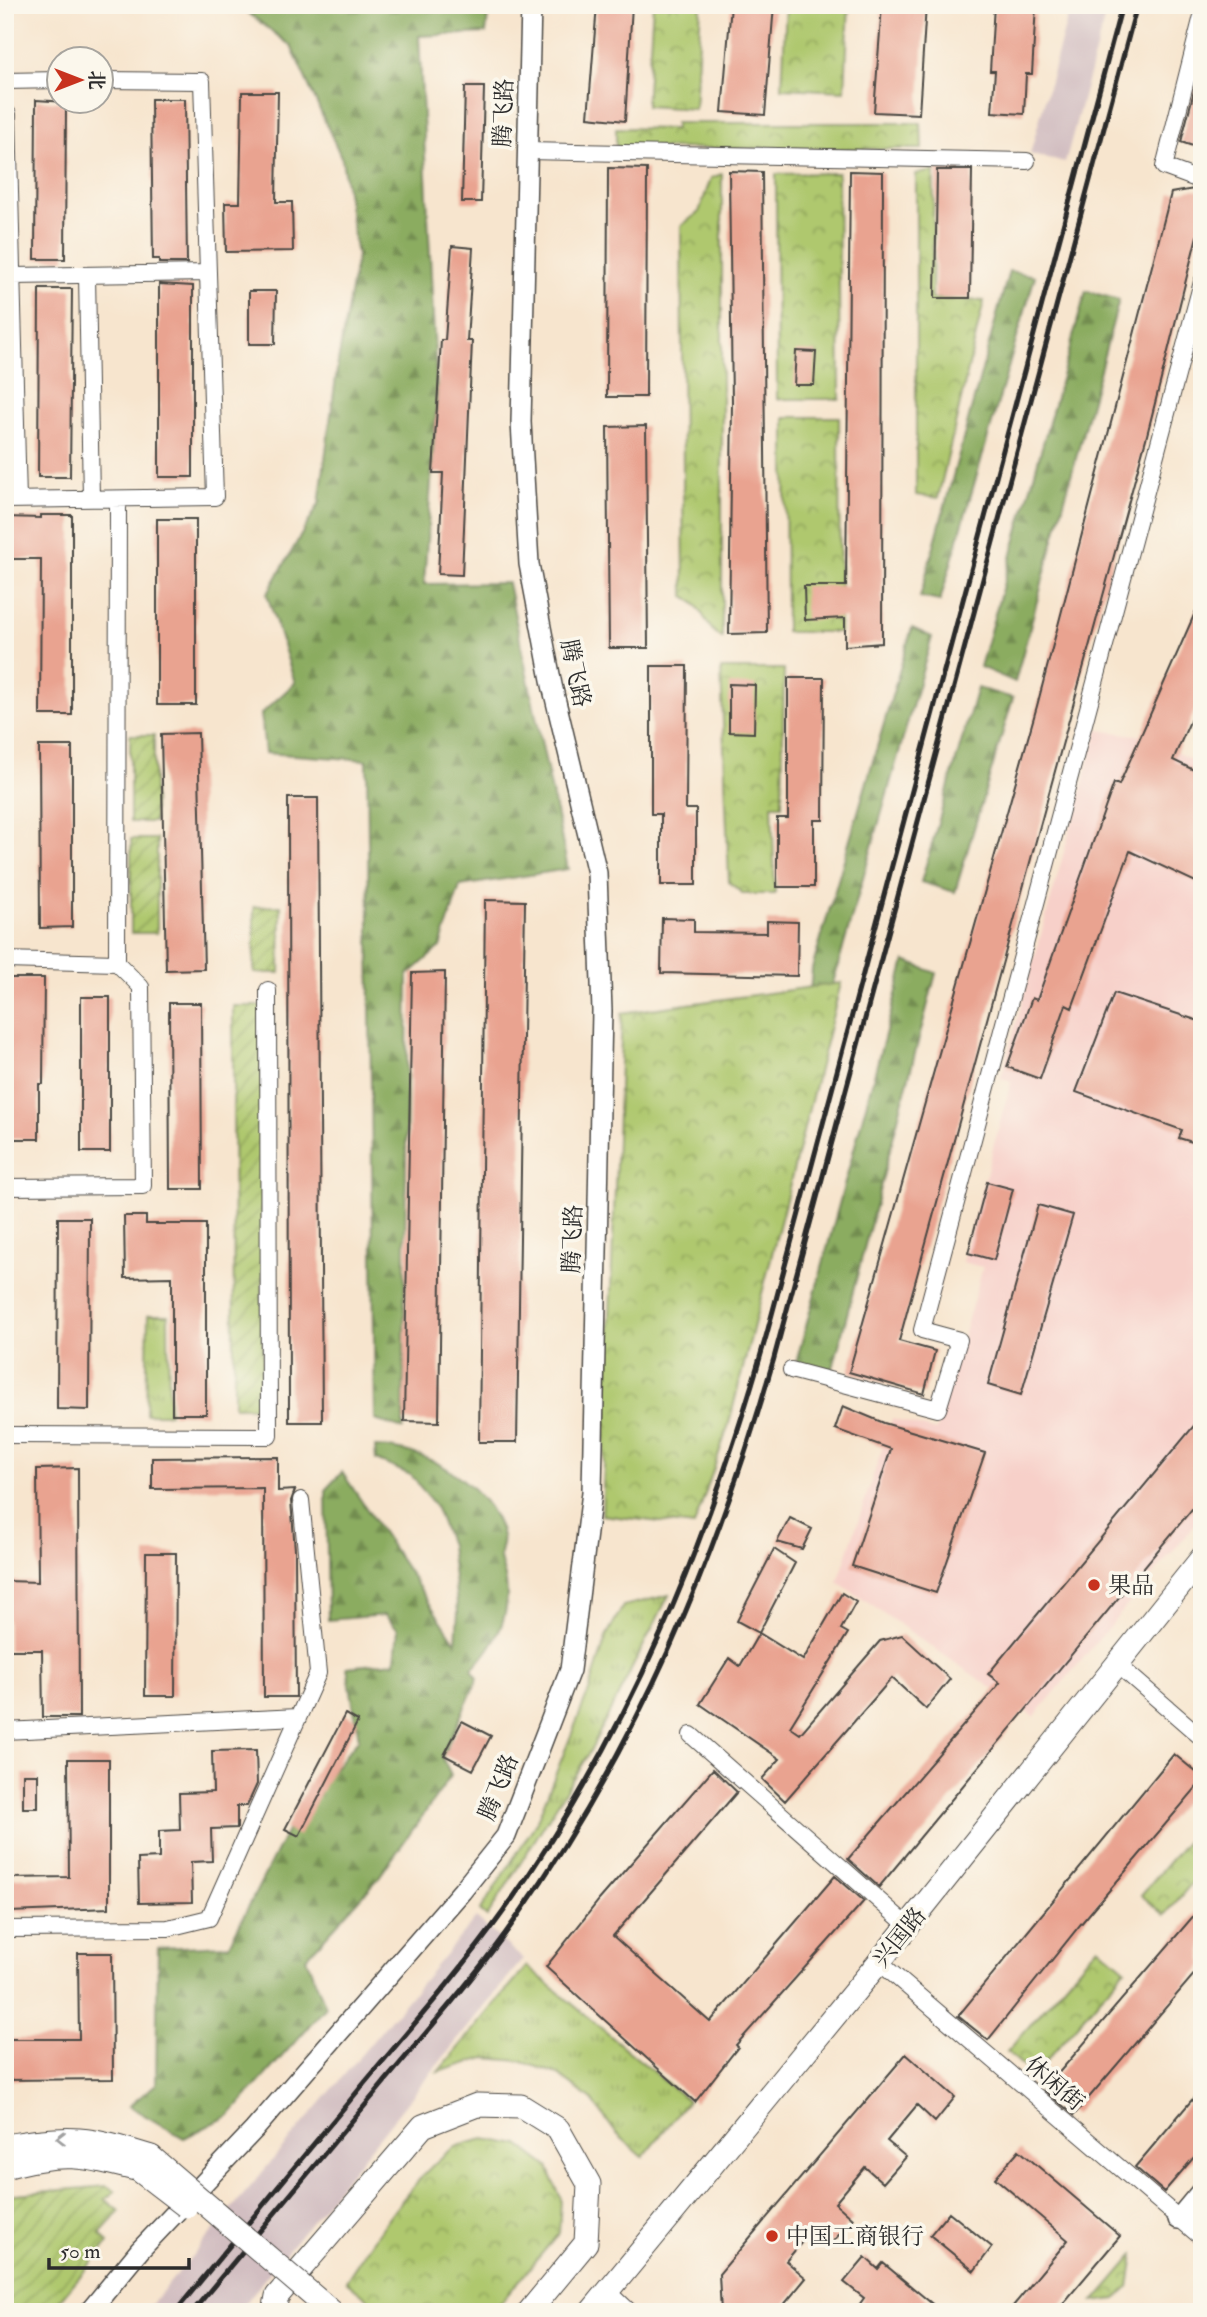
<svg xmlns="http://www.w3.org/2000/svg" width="1207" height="2317" viewBox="0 0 1207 2317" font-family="'IM FELL Double Pica','Noto Serif SC',serif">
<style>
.built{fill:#f7d0c9}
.industrial{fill:#d2bec1}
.grass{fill:url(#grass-tufts);stroke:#6d7a4c;stroke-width:2}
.forest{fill:url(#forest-firs);stroke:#5b6c46;stroke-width:2}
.park{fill:url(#park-crowns);stroke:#6d7a4c;stroke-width:2}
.garden{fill:url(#garden-furrows);stroke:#6d7a4c;stroke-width:2}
.building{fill:#e9a390}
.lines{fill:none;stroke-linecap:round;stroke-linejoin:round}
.minor-casing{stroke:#4a4743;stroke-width:18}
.tertiary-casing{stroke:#4a4743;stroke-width:22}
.secondary-casing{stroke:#4a4743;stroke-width:25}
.minor{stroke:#fff;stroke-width:16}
.tertiary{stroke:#fff;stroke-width:19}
.secondary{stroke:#fff;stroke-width:23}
.rail{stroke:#2b2b2b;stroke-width:5}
.secondary-bridge-casing{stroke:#4a4743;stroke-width:25;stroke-linecap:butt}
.secondary-bridge{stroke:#fff;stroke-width:23}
.oneway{stroke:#a0a0a0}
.poi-dot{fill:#c8321e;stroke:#fbf7ec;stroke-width:2.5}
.labels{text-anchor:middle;stroke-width:7;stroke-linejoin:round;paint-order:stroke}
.street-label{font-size:23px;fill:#2b2b2b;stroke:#fbf7ec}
.poi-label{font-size:23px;fill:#2b2b2b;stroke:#fbf7ec;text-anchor:start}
</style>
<defs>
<pattern id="grass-tufts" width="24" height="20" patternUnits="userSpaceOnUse" patternTransform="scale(1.75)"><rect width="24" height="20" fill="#afc86e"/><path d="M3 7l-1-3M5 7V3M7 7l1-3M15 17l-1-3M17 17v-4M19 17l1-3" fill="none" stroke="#8fa35b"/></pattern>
<pattern id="forest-firs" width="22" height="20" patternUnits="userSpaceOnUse" patternTransform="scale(1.75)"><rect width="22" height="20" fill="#8bac61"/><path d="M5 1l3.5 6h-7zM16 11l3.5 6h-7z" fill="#728c50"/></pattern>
<pattern id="park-crowns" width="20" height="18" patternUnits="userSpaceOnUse" patternTransform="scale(1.75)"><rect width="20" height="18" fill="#afc86e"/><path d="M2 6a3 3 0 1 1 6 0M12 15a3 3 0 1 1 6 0" fill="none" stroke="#8fa35b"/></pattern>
<pattern id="garden-furrows" width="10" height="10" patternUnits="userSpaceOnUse" patternTransform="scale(1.75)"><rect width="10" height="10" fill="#afc86e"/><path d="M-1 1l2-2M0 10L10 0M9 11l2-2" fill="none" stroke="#8fa35b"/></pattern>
</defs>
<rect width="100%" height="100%" fill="#fbf7ec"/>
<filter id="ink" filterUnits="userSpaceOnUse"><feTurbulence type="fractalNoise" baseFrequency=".0143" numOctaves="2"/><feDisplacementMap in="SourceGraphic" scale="14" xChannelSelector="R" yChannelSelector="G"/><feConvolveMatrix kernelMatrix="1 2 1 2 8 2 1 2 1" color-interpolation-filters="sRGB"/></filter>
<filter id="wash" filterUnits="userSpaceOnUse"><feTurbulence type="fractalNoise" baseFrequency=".00686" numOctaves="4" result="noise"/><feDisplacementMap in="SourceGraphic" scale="28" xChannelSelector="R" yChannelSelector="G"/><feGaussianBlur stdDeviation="1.57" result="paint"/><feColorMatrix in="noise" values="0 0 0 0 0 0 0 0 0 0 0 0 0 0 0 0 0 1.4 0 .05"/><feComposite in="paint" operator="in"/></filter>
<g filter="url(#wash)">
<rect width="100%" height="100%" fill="#f7e5ce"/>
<!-- built -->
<path class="built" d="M1098 730 1142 736 1202 765V1516L1034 1717 838 1582 892 1419 936 1431 983 1267 962 1262 1011 1082 1001 1078Z"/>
<!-- industrial -->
<path class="industrial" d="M1071 5H1108L1065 163 1030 154Z
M476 1918 523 1959 238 2312H145Z"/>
<!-- grass -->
<path class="grass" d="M148 1315H168L169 1414H146Z
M669 1595 590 1751 487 1917 480 1911 536 1823 590 1688 607 1635 623 1606Z
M527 1966 688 2101 643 2157 616 2133 592 2100 557 2074 520 2061 485 2058 438 2072Z"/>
<!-- forest -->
<path class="forest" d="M238 5H489L486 33 419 36 437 395 424 584 508 583 568 869 460 886 440 947 408 975 403 1429 375 1420 367 760 265 753 261 714 295 683 267 594 319 504 338 362 357 256 342 159 291 46Z
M1009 271 1035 276 940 601 920 597Z
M1086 291 1119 300 1015 682 980 667Z
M912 628 932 637 829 997 810 993 812 969Z
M977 688 1013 698 955 892 921 882Z
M905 961 936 973 832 1372 796 1363Z
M375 1447C425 1447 489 1484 502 1536 504 1543 499 1550 500 1557 501 1566 505 1574 506 1583 511 1618 495 1645 472 1669L478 1678 442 1757 451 1776 376 1881 306 1958 326 2007 230 2115 184 2138 129 2106 156 2084 158 1948 229 1945 296 1813 359 1739 347 1667 395 1662 398 1629 385 1615 328 1620 326 1489 342 1472 456 1643 458 1612 450 1545 435 1506 411 1475 376 1460Z"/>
<!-- park -->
<path class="park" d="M653 5H701L695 109 646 106Z
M786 5H849L845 91 782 88Z
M675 123H921L922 149 616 148V128L675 129Z
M934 171 932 299 984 301 938 498 916 495V174Z
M838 173 840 399H777L776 174Z
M722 174V638C704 628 704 605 684 596L681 226 699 212 711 178Z
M785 417H839L840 632H786Z
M721 669H784L782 805H772L775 894H743L729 882Z
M841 983 728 1427 694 1526 602 1515 622 1013Z
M1202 1823V1871L1165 1915 1141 1895Z
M1098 1946 1125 1969 1034 2075 1007 2052Z
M484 2139 519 2145 548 2167 561 2199 559 2233 493 2312H385L346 2281C371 2242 415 2175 452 2149 461 2144 474 2142 484 2139Z
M1134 2255 1129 2287 1116 2299 1094 2302Z"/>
<!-- garden -->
<path class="garden" d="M130 735H154V822H130Z
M131 839H157V933H131Z
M281 906 280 973H254V907Z
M233 1006H262L263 1407H234Z
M107 2186 115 2191 105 2199 120 2211 100 2233 108 2243 58 2302 46 2312H5V2195Z"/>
<g id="blocks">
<!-- building -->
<path class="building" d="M597 5H632L625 121 588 117Z
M731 5H774L765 115 722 112Z
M882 5H926L919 114 874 112Z
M994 5H1036L1032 74H1026L1024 114 992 112 995 71H990Z
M1202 60V149L1181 142Z
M465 87H484L481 202H462Z
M242 92H278L276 202H292L293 251 226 252 225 203H240Z
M151 99H185L187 263H159V259H153Z
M36 100 66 102 65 259H35Z
M608 168 647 169 646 397H607Z
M937 170H972L970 298H935Z
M729 171 762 172 767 633 729 634 732 402Z
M850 171 883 172 882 643 845 646V618L805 620 804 586H846Z
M1194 189 1202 191V238L1197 236 1147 435 899 1341 935 1351 924 1394 849 1372 1037 706 1171 193Z
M452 246 473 248 467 341H472L462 575 438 574 443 473H433L441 340H445Z
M159 284 193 286V477H159Z
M39 289H72L70 477H38Z
M249 291H276L275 344H249Z
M796 351 816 352 814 385H794Z
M646 426 648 648H609L607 427Z
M41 515H72V715H40L41 559H5V517L41 518Z
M157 519H196V705H157Z
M1202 597V694L1173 760 1202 774V885L1130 851 1072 1008 1066 1005 1040 1079 1007 1067 1032 998 1037 1000 1114 783 1119 785Z
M651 666H687L686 809H696V885H661V814H651Z
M788 678H824L823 820H814V887H777V818H788Z
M729 684 755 685 754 733 729 732Z
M198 733 204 969 166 970 161 734Z
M39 746H72V927L40 928Z
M288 798H318L322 1422H289Z
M485 900 525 901 517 1442H479Z
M662 918 694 919V932L767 933V921L798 922 797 976 661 973Z
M445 972 439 1422 404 1421 412 973Z
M5 978H44L43 1084H39V1139H5Z
M1114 993 1202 1022V1145L1179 1138 1182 1130 1076 1092Z
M81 997H110V1152H81Z
M169 1003H201L202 1189H170Z
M987 1182 1013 1189 994 1260 968 1253Z
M1038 1205 1073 1215 1021 1395 988 1385Z
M124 1216H146V1224H206V1414H172V1277L125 1278Z
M58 1218H90L89 1410 57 1409Z
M843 1406 884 1423 985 1453 936 1593 852 1566 891 1449 835 1429Z
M1202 1416V1497L879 1887 848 1859 1000 1683 988 1674Z
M278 1457V1491L295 1490 291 1501 295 1550 296 1697H264L263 1488 152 1489V1458Z
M78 1468 79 1717H43L42 1650H8L7 1581 38 1582 37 1469Z
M790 1518 812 1529 802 1549 777 1542Z
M774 1549 795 1563 759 1633 737 1621Z
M146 1553H176L175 1696H145Z
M842 1593 856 1602 841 1629 848 1633 790 1727 800 1734 880 1641 902 1635 950 1679 926 1709 892 1678 785 1801 762 1779 780 1759 700 1704 729 1658 740 1666 759 1633 803 1660Z
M345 1714 358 1721 299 1836 285 1829Z
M462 1721 491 1736 473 1770 444 1755Z
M256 1750 257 1784 247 1806H237V1828L211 1829 212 1861 191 1862 192 1902 139 1903 138 1859 159 1858V1831L180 1830 179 1793 213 1792 212 1751Z
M1174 1754 1202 1777V1781L1080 1925 988 2040 958 2016Z
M68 1759H109V1908L10 1912V1878L69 1877Z
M713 1769 737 1792 613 1936 710 2022 835 1876 864 1901 736 2045 738 2047 695 2102 546 1967 599 1900Z
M23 1774H38V1808H23Z
M1202 1906V1965L1074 2115 1044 2090Z
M78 1953H112L113 2079 5 2080V2039H79Z
M906 2054 955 2097 935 2122 917 2105 887 2141 906 2157 883 2183 865 2167 835 2203 853 2219 829 2246 812 2230 786 2261 806 2278 778 2312H721L719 2274Z
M1202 2088V2148L1164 2192 1135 2167Z
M1019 2150 1120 2236 1056 2312H1008L1068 2240 995 2178Z
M949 2212 992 2247 974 2271 930 2235Z
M865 2257 878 2269 883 2263 942 2312H854L864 2298 844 2282Z"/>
</g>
</g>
<g filter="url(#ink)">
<use href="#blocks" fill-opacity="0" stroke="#4a4743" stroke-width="2"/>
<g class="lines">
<defs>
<path id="minor" d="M1202 16 1164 167 1202 181
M5 81 60 80
M8 114 18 500
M526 151 1027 161
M87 275 91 499
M13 276 208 273
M5 500 215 497 202 81 102 80
M5 960 117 963 141 987 143 1186 5 1187
M117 963 118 499
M791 1370 938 1409 959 1340 922 1330 1202 282
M5 1435 269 1436 268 990
M1117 1664 1202 1738
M5 1731 298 1717
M691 1735 908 1926
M5 1929 168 1928 209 1918 318 1673 301 1500
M879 1962 1202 2238"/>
<path id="tertiary" d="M1178 2219 1202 2190
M89 2312 140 2250 254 2130 462 1891 506 1836 570 1670 592 1492 602 1011 597 873 552 685 529 564 521 422 531 5"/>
<path id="secondary" d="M5 2146C70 2135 89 2137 151 2157
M5 2167C63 2151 82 2155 139 2170
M606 2294 625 2312
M274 2312 277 2296 423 2126 477 2105 521 2106 558 2129 589 2184 586 2243 529 2312
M591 2312 879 1962 1202 1558"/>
</defs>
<!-- minor casing -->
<use href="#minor" class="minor-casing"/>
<!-- tertiary casing -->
<use href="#tertiary" class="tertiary-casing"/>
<!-- secondary casing -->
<use href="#secondary" class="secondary-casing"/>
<!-- minor -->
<use href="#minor" class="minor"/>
<!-- tertiary -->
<use href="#tertiary" class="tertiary"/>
<!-- secondary -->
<use href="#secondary" class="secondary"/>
<!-- rail -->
<path class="rail" d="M175 2312C235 2239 296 2165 357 2092 406 2033 458 1975 503 1912 630 1734 708 1542 767 1333L1122 5
M192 2312C255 2236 319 2161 382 2085 428 2030 476 1976 517 1917 638 1745 717 1559 774 1358L1137 5"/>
<defs>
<path id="secondary-bridge" d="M151 2157 332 2312
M139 2170 186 2206"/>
</defs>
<!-- secondary-bridge casing -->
<use href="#secondary-bridge" class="secondary-bridge-casing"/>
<!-- secondary-bridge -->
<use href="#secondary-bridge" class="secondary-bridge"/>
</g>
<!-- one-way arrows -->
<defs><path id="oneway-chevron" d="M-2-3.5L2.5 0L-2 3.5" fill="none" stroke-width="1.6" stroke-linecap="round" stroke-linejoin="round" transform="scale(1.75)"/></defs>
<use class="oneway" href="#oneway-chevron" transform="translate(61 2138) rotate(180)"/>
</g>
<!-- markers -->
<g class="poi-dot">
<circle cx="1094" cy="1585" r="7"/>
<circle cx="772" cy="2236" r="7"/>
</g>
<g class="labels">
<!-- street labels -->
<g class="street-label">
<text transform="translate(503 113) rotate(-88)" y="8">腾飞路</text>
<text transform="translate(576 673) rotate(78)" y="8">腾飞路</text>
<text transform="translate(572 1239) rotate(-88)" y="8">腾飞路</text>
<text transform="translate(498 1787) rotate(-68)" y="8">腾飞路</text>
<text transform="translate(899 1937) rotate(-51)" y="8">兴国路</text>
<text transform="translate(1055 2083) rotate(41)" y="8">休闲街</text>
</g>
<!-- poi labels -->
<g class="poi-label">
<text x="1108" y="1593">果品</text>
<text x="786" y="2244">中国工商银行</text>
</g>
</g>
<!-- margin -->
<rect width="1207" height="2317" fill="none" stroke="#fbf7ec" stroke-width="28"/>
<!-- north arrow -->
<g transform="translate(80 80) rotate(90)"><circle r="33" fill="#fbf7ec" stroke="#a8a59f" stroke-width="2"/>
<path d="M0-5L12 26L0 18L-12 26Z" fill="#c8321e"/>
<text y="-10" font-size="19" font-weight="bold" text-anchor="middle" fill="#2b2b2b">北</text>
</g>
<!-- scale -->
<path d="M49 2258v10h140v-10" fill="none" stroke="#2b2b2b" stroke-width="3.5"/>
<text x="60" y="2258" font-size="21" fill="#2b2b2b" stroke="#fbf7ec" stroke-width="5" paint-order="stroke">50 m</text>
</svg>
